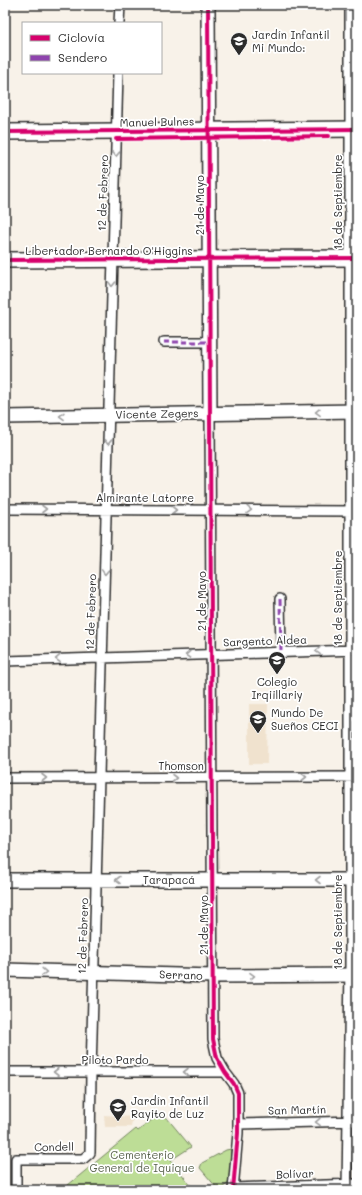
<svg xmlns="http://www.w3.org/2000/svg" width="362" height="1195" viewBox="0 0 362 1195" font-family="Mali,sans-serif">
<style>
.built{fill:#f0e2ce}
.green{fill:#bddd96;stroke:#748460}
.lines{fill:none;stroke-linecap:round;stroke-linejoin:round}
.street-casing{stroke:#2b2b2b;stroke-width:12}
.secondary-casing{stroke:#2b2b2b;stroke-width:16}
.primary-casing{stroke:#2b2b2b;stroke-width:18}
.street{stroke:#fff;stroke-width:9}
.secondary{stroke:#fff;stroke-width:13}
.primary{stroke:#fff;stroke-width:15}
.quiet{stroke:#8e44ad;stroke-width:3;stroke-dasharray:6 3;stroke-linecap:butt}
.cycleway-casing{stroke:#fff;stroke-width:6}
.cycleway{stroke:#d6006c;stroke-width:4}
.oneway{stroke:#a0a0a0}
.labels{text-anchor:middle;stroke-width:3.5;stroke-linejoin:round;paint-order:stroke}
.poi-label{font-size:11px;fill:#2b2b2b;stroke:#fff;text-anchor:start}
.street-label{font-size:11px;fill:#2b2b2b;stroke:#fff}
.park-label{font-size:11px;fill:#57604b;stroke:#fff}
</style>
<rect width="100%" height="100%" fill="#f8f2e9"/>
<filter id="ink" filterUnits="userSpaceOnUse"><feTurbulence type="fractalNoise" baseFrequency=".025" numOctaves="2"/><feDisplacementMap in="SourceGraphic" scale="8" xChannelSelector="R" yChannelSelector="G"/><feConvolveMatrix kernelMatrix="1 2 1 2 8 2 1 2 1" color-interpolation-filters="sRGB"/></filter>
<g filter="url(#ink)">
<!-- built -->
<path class="built" d="M249 704H268L267 764H249Z
M104 1115 133 1117 131 1127H105Z"/>
<!-- green -->
<path class="green" d="M162 1112 191 1147 171 1160 194 1190H62L136 1129 138 1131Z
M231 1149 229 1183 223 1187 217 1188 200 1168 202 1163 226 1150Z"/>
<g class="lines">
<defs>
<path id="street" d="M119 23 120 5
M164 342H209
M210 414 213 1039 217 1058 225 1072 234 1084 238 1093V1133L233 1190
M5 509 357 511
M280 599 281 652
M5 661 357 650
M5 778 357 777
M5 1072H225
M238 1124 357 1121
M233 1188 357 1184
M16 1190V1159H83L90 1153 91 1072 118 73
M347 1190 350 965V5"/>
<path id="secondary" d="M208 5 210 414
M5 417 357 411
M5 880H357
M5 970 213 976 357 975"/>
<path id="primary" d="M5 132 357 129
M5 260 357 258"/>
</defs>
<!-- street casing -->
<use href="#street" class="street-casing"/>
<!-- secondary casing -->
<use href="#secondary" class="secondary-casing"/>
<!-- primary casing -->
<use href="#primary" class="primary-casing"/>
<!-- street -->
<use href="#street" class="street"/>
<!-- secondary -->
<use href="#secondary" class="secondary"/>
<!-- primary -->
<use href="#primary" class="primary"/>
<!-- quiet -->
<path class="quiet" d="M164 342H209
M280 599 281 652"/>
<defs>
<path id="cycleway" d="M208 5 213 1039 217 1058 225 1072 234 1084 238 1093V1133L233 1190
M5 132 357 129
M116 139 329 136
M5 260 357 258"/>
</defs>
<!-- cycleway casing -->
<use href="#cycleway" class="cycleway-casing"/>
<!-- cycleway -->
<use href="#cycleway" class="cycleway"/>
</g>
<!-- one-way arrows -->
<defs><path id="oneway-chevron" d="M-2-3.5L2.5 0L-2 3.5" fill="none" stroke-width="1.6" stroke-linecap="round" stroke-linejoin="round"/></defs>
<g class="oneway">
<use href="#oneway-chevron" transform="translate(116 154) rotate(92)"/>
<use href="#oneway-chevron" transform="translate(112 284) rotate(92)"/>
<use href="#oneway-chevron" transform="translate(318 412) rotate(179)"/>
<use href="#oneway-chevron" transform="translate(62 416) rotate(179)"/>
<use href="#oneway-chevron" transform="translate(108 442) rotate(92)"/>
<use href="#oneway-chevron" transform="translate(44 509)"/>
<use href="#oneway-chevron" transform="translate(174 510)"/>
<use href="#oneway-chevron" transform="translate(249 510) rotate(1)"/>
<use href="#oneway-chevron" transform="translate(105 572) rotate(92)"/>
<use href="#oneway-chevron" transform="translate(318 651) rotate(178)"/>
<use href="#oneway-chevron" transform="translate(188 655) rotate(178)"/>
<use href="#oneway-chevron" transform="translate(58 659) rotate(178)"/>
<use href="#oneway-chevron" transform="translate(304 777)"/>
<use href="#oneway-chevron" transform="translate(44 778)"/>
<use href="#oneway-chevron" transform="translate(174 778)"/>
<use href="#oneway-chevron" transform="translate(118 880) rotate(-180)"/>
<use href="#oneway-chevron" transform="translate(318 880) rotate(180)"/>
<use href="#oneway-chevron" transform="translate(44 972) rotate(2)"/>
<use href="#oneway-chevron" transform="translate(252 976) rotate(-1)"/>
<use href="#oneway-chevron" transform="translate(56 1072) rotate(180)"/>
<use href="#oneway-chevron" transform="translate(186 1072) rotate(180)"/>
<use href="#oneway-chevron" transform="translate(318 1122) rotate(179)"/>
</g>
</g>
<!-- icons -->
<defs>
<symbol id="school-pin" viewBox="-11 -11 22 30"><path d="M0 17L-7.5 6A9.5 9.5 0 1 1 7.5 6Z" fill="#2b2b2b" stroke="#fff"/><path d="M0-5L7-2L0 1L-7-2ZM-4 1L0 2.5L4 1V4Q0 6-4 4Z" fill="#fff"/></symbol>
</defs>
<g fill-rule="evenodd">
<use href="#school-pin" x="229" y="31" width="20" height="27"/>
<use href="#school-pin" x="267" y="650" width="20" height="27"/>
<use href="#school-pin" x="248" y="709" width="20" height="27"/>
<use href="#school-pin" x="108" y="1097" width="20" height="27"/>
</g>
<g class="labels">
<!-- poi labels -->
<g class="poi-label">
<text x="252" y="39">Jardín Infantil<tspan x="252" dy="13">Mi Mundo:</tspan></text>
<text x="277" y="686" text-anchor="middle">Colegio<tspan x="277" dy="13">Irqiillariy</tspan></text>
<text x="271" y="717">Mundo De<tspan x="271" dy="13">Sueños CECI</tspan></text>
<text x="131" y="1105">Jardín Infantil<tspan x="131" dy="13">Rayito de Luz</tspan></text>
</g>
<!-- street labels -->
<g class="street-label">
<text transform="translate(157 122) rotate(-1)" y="4">Manuel Bulnes</text>
<text transform="translate(103 193) rotate(-88)" y="4">12 de Febrero</text>
<text transform="translate(338 202) rotate(-90)" y="4">18 de Septiembre</text>
<text transform="translate(200 205) rotate(-90)" y="4">21 de Mayo</text>
<text x="109" y="255">Libertador Bernardo O'Higgins</text>
<text transform="translate(157 414) rotate(-1)" y="4">Vicente Zegers</text>
<text x="145" y="502">Almirante Latorre</text>
<text transform="translate(338 598) rotate(-90)" y="4">18 de Septiembre</text>
<text transform="translate(202 601) rotate(-90)" y="4">21 de Mayo</text>
<text transform="translate(91 612) rotate(-88)" y="4">12 de Febrero</text>
<text transform="translate(265 641) rotate(-2)" y="4">Sargento Aldea</text>
<text x="181" y="770">Thomson</text>
<text x="169" y="884">Tarapacá</text>
<text transform="translate(338 922) rotate(-90)" y="4">18 de Septiembre</text>
<text transform="translate(204 925) rotate(-90)" y="4">21 de Mayo</text>
<text transform="translate(83 936) rotate(-88)" y="4">12 de Febrero</text>
<text transform="translate(181 975) rotate(2)" y="4">Serrano</text>
<text x="115" y="1064">Piloto Pardo</text>
<text transform="translate(297 1110) rotate(-1)" y="4">San Martín</text>
<text transform="translate(54 1147) rotate(-1)" y="4">Condell</text>
<text transform="translate(295 1174) rotate(-2)" y="4">Bolívar</text>
</g>
<!-- park labels -->
<g class="park-label">
<text x="142" y="1159">Cementerio<tspan x="142" dy="13">General de Iquique</tspan></text>
</g>
</g>
<!-- margin -->
<rect width="362" height="1195" fill="none" stroke="#fff" stroke-width="20"/>
<rect x="10" y="10" width="342" height="1175" fill="none" stroke="#2b2b2b" stroke-width="1.5" filter="url(#ink)"/>
<!-- legend -->
<rect x="22" y="22" width="140" height="52" fill="#ffffff" stroke="#aaaaaa"/>
<rect x="30" y="35" width="20" height="6" fill="#d6006c" stroke="#aaaaaa"/>
<text x="58" y="42" font-size="12" fill="#2b2b2b">Ciclovía</text>
<rect x="30" y="55" width="20" height="6" fill="#8e44ad" stroke="#aaaaaa"/>
<text x="58" y="62" font-size="12" fill="#2b2b2b">Sendero</text>
</svg>
